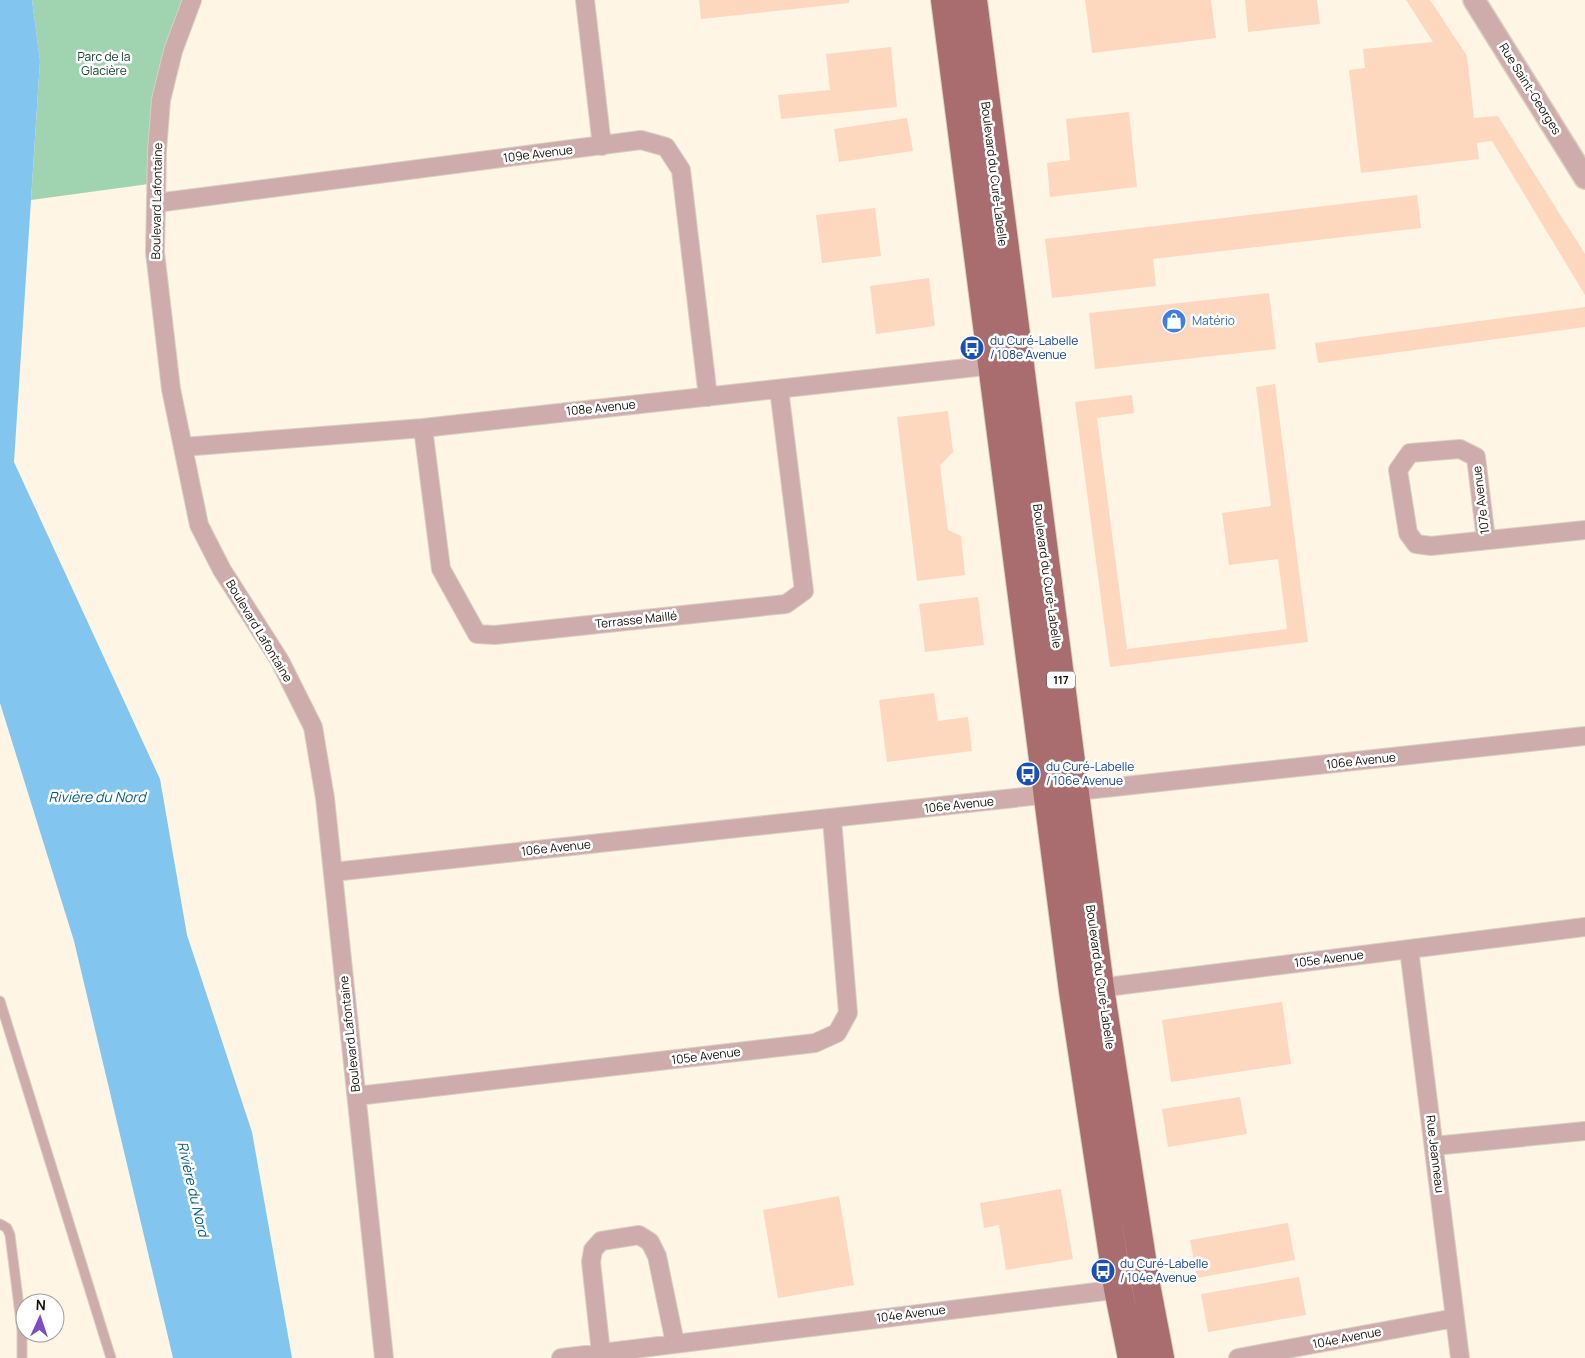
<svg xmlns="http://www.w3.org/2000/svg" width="1585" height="1358" viewBox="0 0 1585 1358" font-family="Manrope,sans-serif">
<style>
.green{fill:#a0d3b0}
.water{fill:#82c6ef}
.building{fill:#fed7bf}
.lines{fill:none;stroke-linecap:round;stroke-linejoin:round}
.service-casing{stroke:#d9d0c1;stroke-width:11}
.minor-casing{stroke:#d9d0c1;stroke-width:20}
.tertiary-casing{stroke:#d9d0c1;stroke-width:24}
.primary-casing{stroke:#d9d0c1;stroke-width:30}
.service{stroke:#cfacac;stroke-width:9}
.minor{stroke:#cfacac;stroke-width:18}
.tertiary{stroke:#cfacac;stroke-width:21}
.primary{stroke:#a96d6f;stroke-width:28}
.labels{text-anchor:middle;stroke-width:5;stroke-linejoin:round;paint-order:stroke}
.shield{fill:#fff;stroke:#5c5851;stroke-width:1}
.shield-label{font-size:11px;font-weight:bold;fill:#161007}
.park-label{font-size:12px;fill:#14472a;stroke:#fff}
.street-label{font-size:12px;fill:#161007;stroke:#fff}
.shop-label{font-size:12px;fill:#366cbe;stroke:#fff;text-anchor:start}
.transit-label{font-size:12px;fill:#164399;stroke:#fff;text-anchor:start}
.water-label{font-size:14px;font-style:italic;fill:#025c84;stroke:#fff}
</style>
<rect width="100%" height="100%" fill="#fef5e4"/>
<!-- green -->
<path class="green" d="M32 0H192L173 51 156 183 31 200 40 61Z"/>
<!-- water -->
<path class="water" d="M0 0H32L40 61 14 462 160 779 187 935 252 1132 292 1358H173L74 941 0 703Z"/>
<!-- building -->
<path class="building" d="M699 0H849V3L701 19Z
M1085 0H1211L1216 38 1092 53Z
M1245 0H1317L1320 24 1248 32Z
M1406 0H1430L1467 56 1474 118 1498 116 1585 254V295L1492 141 1477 143 1479 159 1361 173 1349 70 1365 68 1363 49 1433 42Z
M891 47 897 107 781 119 778 95 830 90 826 54Z
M1129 112 1137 187 1050 197 1047 163 1070 160 1066 119Z
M907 118 913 151 839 162 834 129Z
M1417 195 1421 228 1153 259 1156 286 1052 298 1045 239Z
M875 208 881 256 822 263 816 215Z
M929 278 935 326 876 334 870 286Z
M1269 293 1276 349 1095 369 1089 313Z
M1585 307V327L1318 363 1315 343Z
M1275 384 1308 642 1110 667 1075 402 1132 395 1134 413 1097 418 1127 649 1287 629 1278 559 1229 565 1222 513 1271 506 1256 387Z
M948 411 953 452 940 465 948 530 961 536 965 575 917 581 897 417Z
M978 597 984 645 925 652 919 604Z
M934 693 938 721 968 717 972 751 887 762 879 700Z
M1282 1002 1291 1064 1171 1082 1162 1020Z
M1240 1097 1247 1134 1168 1147 1162 1109Z
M1061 1189 1073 1259 1006 1270 999 1225 984 1228 980 1203Z
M839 1196 854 1285 778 1298 763 1210Z
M1288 1223 1295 1260 1197 1278 1190 1240Z
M1299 1277 1306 1315 1208 1332 1201 1294Z"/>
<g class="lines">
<defs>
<path id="service" d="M0 1001 111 1358
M0 1224 7 1228 10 1235 22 1330V1358"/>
<path id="minor" d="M192 0 173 51 161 100 157 151 155 252 171 389 199 525 222 570 280 661 313 727 325 798 384 1358
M585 0 602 146
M156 203 641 140 666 147 681 170 708 397
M423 428 441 569 477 634 495 635 786 604 804 591 779 389
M183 447 423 428 1003 364
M1486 540 1476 457 1460 449 1410 453 1398 470 1408 533 1416 544 1431 546 1585 530
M333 872 1585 736
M1409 949 1460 1358
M1091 989 1585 927
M357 1096 815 1043 837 1033 848 1013 832 819
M1434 1146 1585 1131
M601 1353 591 1262 593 1250 601 1241 639 1235 650 1242 657 1256 675 1343
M561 1358 1129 1288
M1238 1358 1455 1318"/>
<path id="tertiary" d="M1474 0 1585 178"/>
<path id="primary" d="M945 0 1073 991 1118 1289 1132 1358
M973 0 1100 988 1146 1285 1160 1358"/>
</defs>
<!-- service casing -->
<use href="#service" class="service-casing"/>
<!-- minor casing -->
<use href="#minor" class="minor-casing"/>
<!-- tertiary casing -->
<use href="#tertiary" class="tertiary-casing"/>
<!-- primary casing -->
<use href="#primary" class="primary-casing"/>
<!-- service -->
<use href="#service" class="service"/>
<!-- minor -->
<use href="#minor" class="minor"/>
<!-- tertiary -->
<use href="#tertiary" class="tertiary"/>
<!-- primary -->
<use href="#primary" class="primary"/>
</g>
<!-- icons -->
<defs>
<symbol id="shop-disc" viewBox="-11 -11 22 22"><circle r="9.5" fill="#3f7fe0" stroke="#fff"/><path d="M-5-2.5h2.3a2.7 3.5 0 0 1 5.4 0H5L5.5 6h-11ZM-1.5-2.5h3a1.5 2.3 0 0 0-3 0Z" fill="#fff"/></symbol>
<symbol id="bus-disc" viewBox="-11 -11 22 22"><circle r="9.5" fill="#1a4fb4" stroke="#fff"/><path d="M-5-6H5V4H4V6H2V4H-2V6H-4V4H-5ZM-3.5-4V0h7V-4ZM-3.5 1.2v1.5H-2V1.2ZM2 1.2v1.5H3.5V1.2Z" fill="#fff"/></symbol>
</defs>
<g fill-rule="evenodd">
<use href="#shop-disc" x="1160" y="307" width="28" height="28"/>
<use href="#bus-disc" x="958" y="334" width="28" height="28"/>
<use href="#bus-disc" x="1014" y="760" width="28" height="28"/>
<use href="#bus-disc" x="1089" y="1257" width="28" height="28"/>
</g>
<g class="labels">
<!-- shield labels -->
<rect class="shield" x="1047" y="671.5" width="28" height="17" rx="4"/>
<g class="shield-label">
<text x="1061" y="684">117</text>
</g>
<!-- park labels -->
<g class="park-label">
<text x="104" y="61">Parc de la<tspan x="104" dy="14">Glacière</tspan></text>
</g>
<!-- street labels -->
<g class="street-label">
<text transform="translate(1530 89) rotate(58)" y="4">Rue Saint-Georges</text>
<text transform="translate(538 154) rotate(-7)" y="4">109e Avenue</text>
<text transform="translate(994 174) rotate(83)" y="4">Boulevard du Curé-Labelle</text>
<text transform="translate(157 201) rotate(-89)" y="4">Boulevard Lafontaine</text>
<text transform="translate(601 408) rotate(-6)" y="4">108e Avenue</text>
<text transform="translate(1481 500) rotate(-97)" y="4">107e Avenue</text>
<text transform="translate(1047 576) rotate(82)" y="4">Boulevard du Curé-Labelle</text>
<text transform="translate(636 620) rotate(-6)" y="4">Terrasse Maillé</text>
<text transform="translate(259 631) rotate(59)" y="4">Boulevard Lafontaine</text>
<text transform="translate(1361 761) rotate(-6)" y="4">106e Avenue</text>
<text transform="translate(959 805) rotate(-6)" y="4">106e Avenue</text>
<text transform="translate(556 848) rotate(-6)" y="4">106e Avenue</text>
<text transform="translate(1329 959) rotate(-7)" y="4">105e Avenue</text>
<text transform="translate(1100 977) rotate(82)" y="4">Boulevard du Curé-Labelle</text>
<text transform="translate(350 1034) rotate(-96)" y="4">Boulevard Lafontaine</text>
<text transform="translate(706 1056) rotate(-7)" y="4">105e Avenue</text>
<text transform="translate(1435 1154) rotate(83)" y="4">Rue Jeanneau</text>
<text transform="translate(911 1314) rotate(-7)" y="4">104e Avenue</text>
<text transform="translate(1347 1338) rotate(-11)" y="4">104e Avenue</text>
</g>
<!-- shop labels -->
<g class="shop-label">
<text x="1192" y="325">Matério</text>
</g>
<!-- transit labels -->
<g class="transit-label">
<text x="990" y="345">du Curé-Labelle<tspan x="990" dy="14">/ 108e Avenue</tspan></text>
<text x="1046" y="771">du Curé-Labelle<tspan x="1046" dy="14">/ 106e Avenue</tspan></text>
<text x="1120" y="1268">du Curé-Labelle<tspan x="1120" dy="14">/ 104e Avenue</tspan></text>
</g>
<!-- water labels -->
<g class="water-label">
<text x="97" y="802">Rivière du Nord</text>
<text transform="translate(193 1189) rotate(77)" y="5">Rivière du Nord</text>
</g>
</g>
<!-- north arrow -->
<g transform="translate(40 1318) rotate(3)"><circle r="24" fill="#ffffff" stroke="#a29f9c"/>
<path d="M0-4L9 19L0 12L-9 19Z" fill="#7d4bc3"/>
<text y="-8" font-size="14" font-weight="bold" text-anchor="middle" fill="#161007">N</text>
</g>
</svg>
